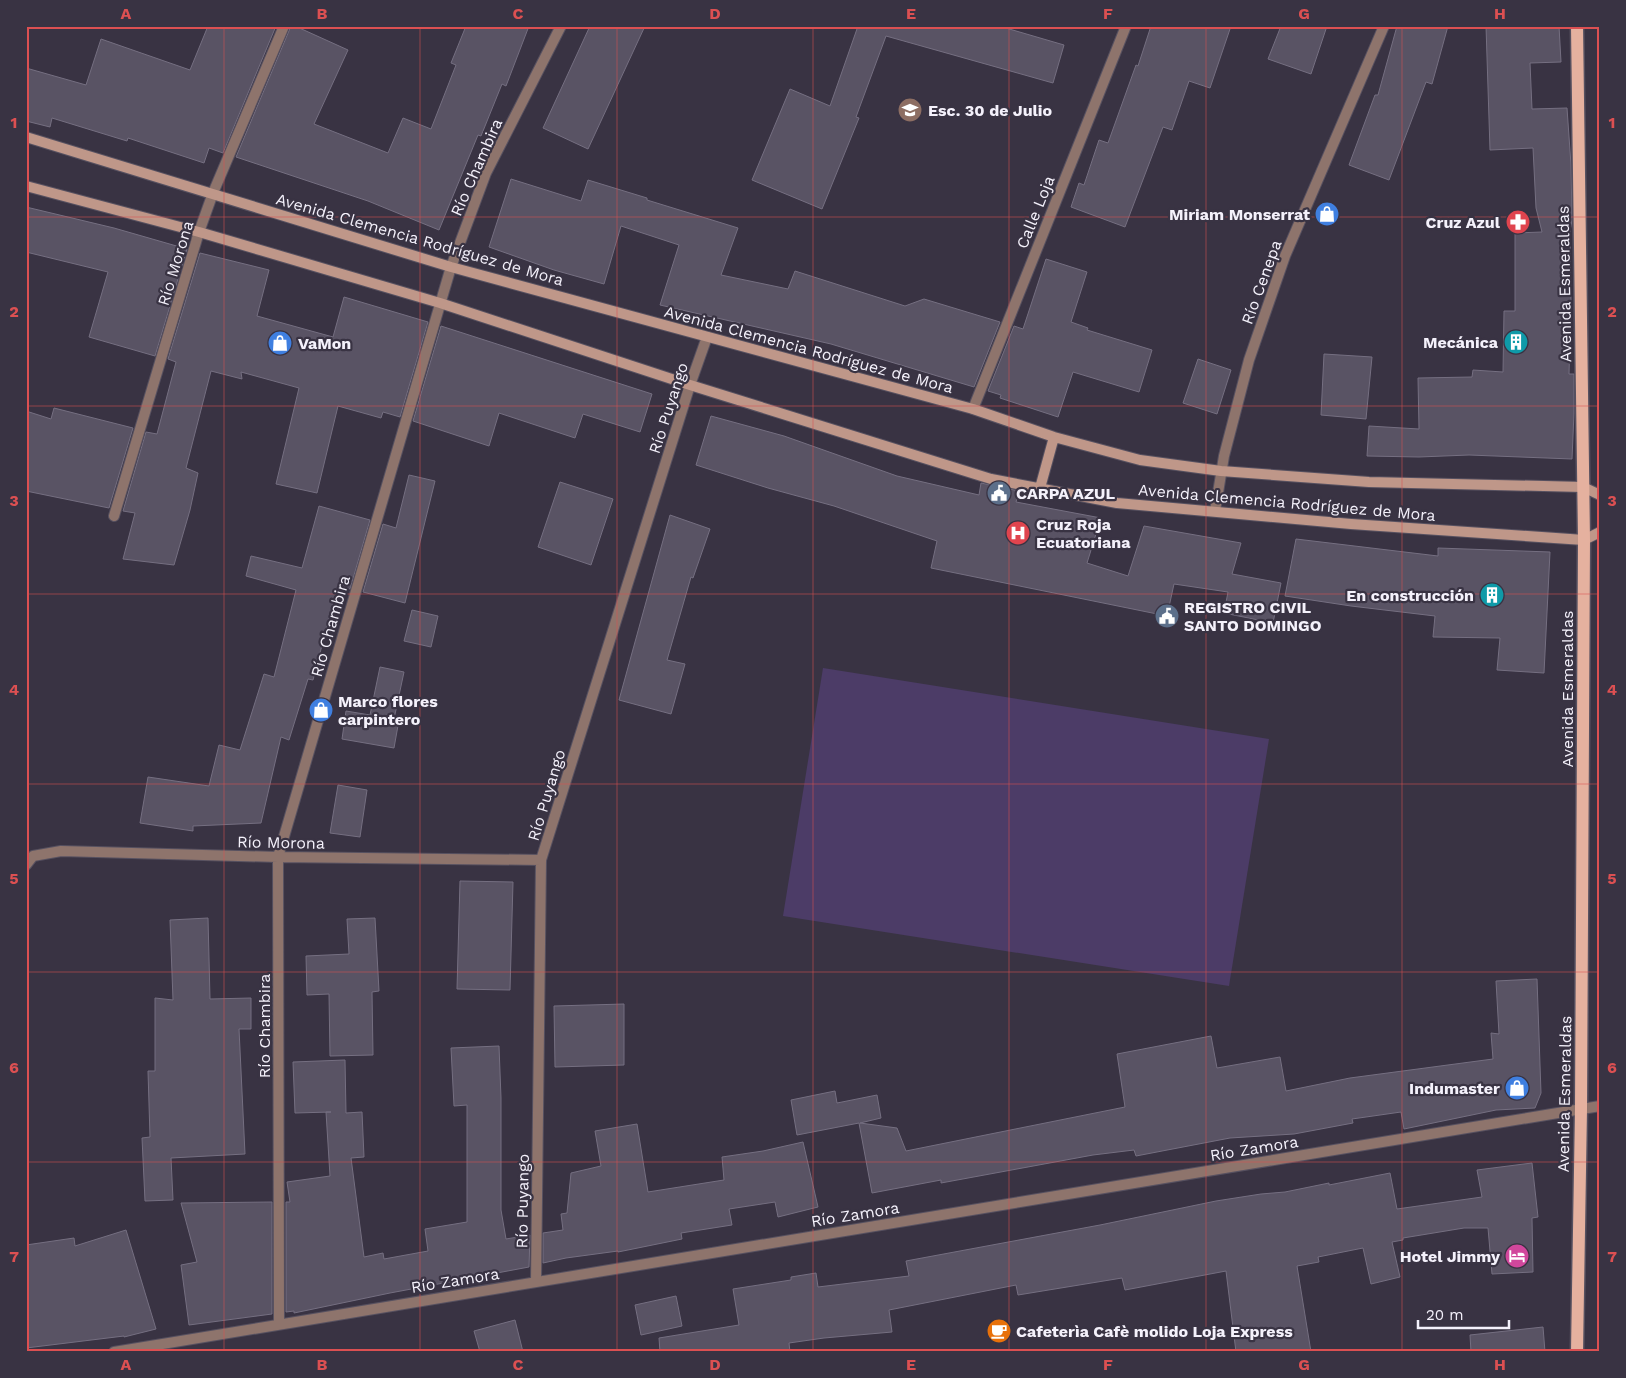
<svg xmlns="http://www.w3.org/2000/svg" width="1626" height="1378" viewBox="0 0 1626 1378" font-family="'Work Sans',sans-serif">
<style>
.green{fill:#4c3c67}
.building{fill:#595364;stroke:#756f81}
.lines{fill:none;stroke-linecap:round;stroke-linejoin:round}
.street-casing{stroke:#575160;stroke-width:12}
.secondary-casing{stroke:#575160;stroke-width:12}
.primary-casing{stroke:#575160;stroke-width:15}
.street{stroke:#8e746c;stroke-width:10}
.secondary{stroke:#bf9789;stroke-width:10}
.primary{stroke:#e5b19f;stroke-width:12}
.grid{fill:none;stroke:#dc5052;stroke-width:1;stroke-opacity:0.55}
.labels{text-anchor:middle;stroke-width:4.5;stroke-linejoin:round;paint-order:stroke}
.poi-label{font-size:16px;font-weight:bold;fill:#f4f1fb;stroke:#393343;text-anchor:start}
.street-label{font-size:16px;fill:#f4f1fb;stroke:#393343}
.neatline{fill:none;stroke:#dc5052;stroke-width:2}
.grid-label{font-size:16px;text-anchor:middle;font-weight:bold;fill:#dc5052}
</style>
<rect width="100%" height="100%" fill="#393343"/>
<!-- green -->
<path class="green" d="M823 668 1269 739 1229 986 783 916Z"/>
<!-- building -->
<path class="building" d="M208 26H276L223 153 209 148 204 163 128 138 127 141 52 118 50 127 26 121V68L86 85 101 39 190 70Z
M291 26H295L348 50 314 124 388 153 403 118 431 129 456 65 451 63 466 26H529L506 86 502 84 481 136 478 135 439 230 368 201 236 157Z
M590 26H645L588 149 543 128Z
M858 26H999L1064 45 1053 83 886 36 856 117 859 118 822 209 752 180 790 89 830 106Z
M1151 26H1231L1210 88 1189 81 1172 130 1163 127 1125 227 1071 207 1079 183 1084 185 1099 140 1108 143 1136 65 1138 66Z
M1281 26H1327L1311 74 1268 59Z
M1397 26H1448L1432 84 1426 82 1389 180 1349 165 1375 95H1378Z
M1486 26H1559L1561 62 1530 63 1532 109 1567 108 1571 165 1572 220 1570 232 1571 303 1569 374H1574V413L1572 459 1469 455 1419 457 1367 456 1369 426 1419 429 1418 378 1472 377 1473 370 1503 372 1504 311H1515V233L1542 232 1536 208 1533 148 1490 150Z
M511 179 581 201 588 180 647 198V200L738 228 721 275 788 289 795 271 905 306 924 299 1000 322 974 387 831 344 660 305 679 245 621 226 604 284 554 270 489 247Z
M26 207 114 228 187 249 155 356 89 337 108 272 26 252Z
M200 253 269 270 257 316 333 337 344 297 428 322 400 417 383 412 381 418 338 406 317 493 276 484 299 388 241 372 242 379 211 371 186 468 198 473 190 510 174 565 123 559 135 513 123 511 146 432 157 434 176 362 168 359Z
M1046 259 1087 272 1071 322 1088 328 1087 330 1152 350 1139 392 1073 372 1058 417 1000 398 1001 395 988 391 1014 326 1023 329Z
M441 326 652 394 640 432 583 414 575 438 499 413 489 446 413 421Z
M1324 354 1372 357 1366 419 1321 415Z
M1198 359 1231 370 1217 414 1183 403Z
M54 408 133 428 109 508 26 491V411L51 419Z
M711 416 784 436 897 476 979 495 981 483 1019 491 1016 502 1101 518 1087 563 1128 576 1144 526 1241 543 1232 574 1281 583 1273 623 1224 613 1228 592 1174 584 1167 616 931 568 937 541 834 506 768 488 696 465Z
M409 475 435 481 405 603 363 592 383 524 396 528Z
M560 482 613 499 591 565 538 547Z
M319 506 370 520 350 589 341 586 338 600 334 599 313 680 308 679 289 740 281 737 261 823 193 826V831L140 823 148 777 209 786 219 745 240 750 264 674 274 677 296 590 246 576 251 556 302 568Z
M670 515 710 529 693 578 691 577 667 660 685 664 671 714 619 700Z
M1296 539 1438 556V548L1550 552 1544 673 1497 670 1500 638 1433 637 1435 616 1351 606 1285 596Z
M412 610 438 616 431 647 404 641Z
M380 667 404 672 394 719 399 720 394 748 342 739 346 711 370 715Z
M338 785 367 790 360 837 330 833Z
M460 881 513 882 510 990 457 989Z
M208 918 210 999 251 998V1029H239L245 1154 171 1158 173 1200 145 1201 142 1138 150 1137 148 1071H155V998L173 1000 170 920Z
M375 918 379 991 372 992 373 1055 330 1056 329 994 307 995 306 956 349 954 347 919Z
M1537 979 1541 1093 1535 1108 1496 1110 1404 1129 1401 1112 1352 1119 1353 1123 1294 1134 1230 1138 1136 1156 1134 1150 1093 1155 941 1183V1180L872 1193 859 1123 797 1135 791 1100 835 1091 837 1103 877 1095 881 1118 860 1123 897 1128 906 1151 1125 1107 1117 1054 1211 1036 1217 1068 1280 1057 1286 1091 1350 1078 1493 1059 1491 1033 1499 1034 1496 981Z
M624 1004V1065L555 1067 554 1006Z
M499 1046 501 1098V1210L506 1239 530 1235 529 1267 390 1293 294 1313V1311L286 1312V1202H290L287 1182 330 1176 326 1112H331L295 1113 293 1062 345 1060 346 1113 362 1112 364 1157 351 1158 364 1257 383 1253 384 1259 428 1251 425 1229 467 1222V1105L454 1106 451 1048Z
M637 1124 648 1192 724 1180 722 1157 763 1151 803 1142 818 1207 778 1217 775 1202 729 1209 732 1225 681 1233 682 1239 618 1252V1251L566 1258 543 1263V1233L563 1230 561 1214 567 1213 571 1173 601 1166 595 1131Z
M1532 1163 1538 1217 1532 1218 1533 1272 1492 1274 1488 1228H1464L1403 1238V1240L1392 1242 1400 1277 1371 1284 1363 1248 1318 1257 1319 1262 1297 1266 1311 1352H1236L1226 1271 1125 1290 1122 1278 1018 1295 1016 1285 889 1310 892 1332 824 1338 789 1343 790 1352H660L659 1338 739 1325 733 1289 791 1280V1277L816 1273 818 1287 909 1276 906 1261 1100 1225 1216 1201 1261 1194 1285 1192 1329 1183V1185L1390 1173 1397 1209 1482 1197 1477 1170Z
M272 1202V1314L189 1325 181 1265 197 1262 181 1203Z
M126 1230 156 1329 124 1337V1336L26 1348V1245L74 1238 75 1246Z
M676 1296 682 1326 641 1335 635 1305Z
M515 1320 523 1352H480L474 1331Z
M1543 1327 1545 1352H1471L1470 1335Z"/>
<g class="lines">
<defs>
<path id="street" d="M973 409 1126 26
M1215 511 1224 456 1249 360 1285 256 1384 26
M114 516 199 232 213 193 284 26
M26 865 33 856 61 851 278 857 541 860
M536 1282 541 860 690 385 707 337
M279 1324 278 857 451 267 486 173 561 26
M114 1352 1600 1106"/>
<path id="secondary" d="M26 137 451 267 973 409 1054 437 1140 460 1221 471 1369 482 1583 487 1600 495
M26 186 199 232 440 303 690 385 991 479 1117 503 1351 524 1584 540 1600 532
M1040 488 1054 437"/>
<path id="primary" d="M1577 26 1584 540 1581 1109 1577 1352"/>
</defs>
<!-- street casing -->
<use href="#street" class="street-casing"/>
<!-- secondary casing -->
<use href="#secondary" class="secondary-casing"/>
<!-- primary casing -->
<use href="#primary" class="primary-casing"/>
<!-- street -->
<use href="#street" class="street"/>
<!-- secondary -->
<use href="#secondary" class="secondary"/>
<!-- primary -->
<use href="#primary" class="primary"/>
</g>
<!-- grid -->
<path class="grid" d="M224 26V1352M420 26V1352M617 26V1352M813 26V1352M1009 26V1352M1206 26V1352M1402 26V1352M26 217H1600M26 406H1600M26 594H1600M26 784H1600M26 972H1600M26 1162H1600"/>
<!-- icons -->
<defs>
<symbol id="school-disc" viewBox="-11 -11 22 22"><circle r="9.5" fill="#8d6e63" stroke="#393343"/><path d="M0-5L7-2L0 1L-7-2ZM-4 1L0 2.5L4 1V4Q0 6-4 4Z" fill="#fff"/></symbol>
<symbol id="shop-disc" viewBox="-11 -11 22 22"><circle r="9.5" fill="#3f7fe0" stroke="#393343"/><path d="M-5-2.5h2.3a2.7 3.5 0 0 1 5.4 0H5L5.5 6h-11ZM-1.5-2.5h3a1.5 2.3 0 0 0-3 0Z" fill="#fff"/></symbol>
<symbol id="pharmacy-disc" viewBox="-11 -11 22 22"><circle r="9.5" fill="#e0444e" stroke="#393343"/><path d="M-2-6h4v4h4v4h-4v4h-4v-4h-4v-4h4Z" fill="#fff"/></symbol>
<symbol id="building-disc" viewBox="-11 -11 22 22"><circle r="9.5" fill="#0f9aa8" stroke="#393343"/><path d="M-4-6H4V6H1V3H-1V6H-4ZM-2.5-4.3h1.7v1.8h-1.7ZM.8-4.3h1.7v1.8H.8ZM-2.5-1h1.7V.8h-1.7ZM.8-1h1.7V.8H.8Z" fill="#fff"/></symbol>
<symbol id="civic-disc" viewBox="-11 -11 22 22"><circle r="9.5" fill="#5c6f8a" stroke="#393343"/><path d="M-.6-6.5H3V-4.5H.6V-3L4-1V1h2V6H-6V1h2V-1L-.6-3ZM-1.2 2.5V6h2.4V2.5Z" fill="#fff"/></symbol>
<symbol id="hospital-disc" viewBox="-11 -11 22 22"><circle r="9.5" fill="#e0444e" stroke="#393343"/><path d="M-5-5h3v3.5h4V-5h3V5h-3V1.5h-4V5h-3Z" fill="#fff"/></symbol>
<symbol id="hotel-disc" viewBox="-11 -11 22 22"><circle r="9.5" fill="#d1479c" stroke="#393343"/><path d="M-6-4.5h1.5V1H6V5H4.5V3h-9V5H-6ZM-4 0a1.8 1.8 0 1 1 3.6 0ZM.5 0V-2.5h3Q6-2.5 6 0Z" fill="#fff"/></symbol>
<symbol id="cafe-disc" viewBox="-11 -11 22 22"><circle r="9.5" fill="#e8710a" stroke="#393343"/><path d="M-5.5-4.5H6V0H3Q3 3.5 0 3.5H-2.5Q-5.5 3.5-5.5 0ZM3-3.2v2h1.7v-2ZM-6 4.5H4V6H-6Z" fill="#fff"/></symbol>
</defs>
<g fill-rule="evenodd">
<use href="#school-disc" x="896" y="96" width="28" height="28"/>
<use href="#shop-disc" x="1313" y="200" width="28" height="28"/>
<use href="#pharmacy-disc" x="1504" y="208" width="28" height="28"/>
<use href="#building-disc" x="1502" y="328" width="28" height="28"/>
<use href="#shop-disc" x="266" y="329" width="28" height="28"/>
<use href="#civic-disc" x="985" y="479" width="28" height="28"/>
<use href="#hospital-disc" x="1004" y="519" width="28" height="28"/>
<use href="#building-disc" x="1478" y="581" width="28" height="28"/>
<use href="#civic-disc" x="1153" y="602" width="28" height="28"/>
<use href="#shop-disc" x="307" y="696" width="28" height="28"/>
<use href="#shop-disc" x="1503" y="1074" width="28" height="28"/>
<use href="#hotel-disc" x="1503" y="1242" width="28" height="28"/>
<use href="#cafe-disc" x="985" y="1317" width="28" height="28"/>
</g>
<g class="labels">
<!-- poi labels -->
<g class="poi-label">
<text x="928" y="116">Esc. 30 de Julio</text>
<text x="1310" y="220" text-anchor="end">Miriam Monserrat</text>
<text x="1500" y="228" text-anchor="end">Cruz Azul</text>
<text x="1498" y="348" text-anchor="end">Mecánica</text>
<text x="298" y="349">VaMon</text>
<text x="1016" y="499">CARPA AZUL</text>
<text x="1036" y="530">Cruz Roja<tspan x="1036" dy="18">Ecuatoriana</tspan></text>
<text x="1474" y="601" text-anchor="end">En construcción</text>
<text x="1184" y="613">REGISTRO CIVIL<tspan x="1184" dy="18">SANTO DOMINGO</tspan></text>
<text x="338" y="707">Marco flores<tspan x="338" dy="18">carpintero</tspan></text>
<text x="1500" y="1094" text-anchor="end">Indumaster</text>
<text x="1500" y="1262" text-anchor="end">Hotel Jimmy</text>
<text x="1016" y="1337">Cafeterìa Cafè molido Loja Express</text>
</g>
<!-- street labels -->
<g class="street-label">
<text transform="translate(476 167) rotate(-66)" y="6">Río Chambira</text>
<text transform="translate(1035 212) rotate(-68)" y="6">Calle Loja</text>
<text transform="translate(420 239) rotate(16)" y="6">Avenida Clemencia Rodríguez de Mora</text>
<text transform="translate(175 263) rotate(-73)" y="6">Río Morona</text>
<text transform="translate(1261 282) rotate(-70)" y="6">Río Cenepa</text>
<text transform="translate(1564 284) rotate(-91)" y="6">Avenida Esmeraldas</text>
<text transform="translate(809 349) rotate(15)" y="6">Avenida Clemencia Rodríguez de Mora</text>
<text transform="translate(668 408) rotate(-72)" y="6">Río Puyango</text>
<text transform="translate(1287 502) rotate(5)" y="6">Avenida Clemencia Rodríguez de Mora</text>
<text transform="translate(330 626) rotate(-74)" y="6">Río Chambira</text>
<text transform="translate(1567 689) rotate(-90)" y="6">Avenida Esmeraldas</text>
<text transform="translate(546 795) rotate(-73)" y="6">Río Puyango</text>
<text transform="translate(281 842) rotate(1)" y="6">Río Morona</text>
<text transform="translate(264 1026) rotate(-90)" y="6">Río Chambira</text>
<text transform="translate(1564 1094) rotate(-89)" y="6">Avenida Esmeraldas</text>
<text transform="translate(1254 1148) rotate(-9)" y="6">Río Zamora</text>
<text transform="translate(522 1201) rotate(-89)" y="6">Río Puyango</text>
<text transform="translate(855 1214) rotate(-9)" y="6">Río Zamora</text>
<text transform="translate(455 1280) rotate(-9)" y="6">Río Zamora</text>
</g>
</g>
<!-- border -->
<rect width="1626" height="1378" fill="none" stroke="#393343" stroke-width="55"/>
<!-- scale -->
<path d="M1418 1320v8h91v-8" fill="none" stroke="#f4f1fb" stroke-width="2.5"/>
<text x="1426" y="1320" font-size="15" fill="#f4f1fb" stroke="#393343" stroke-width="4" paint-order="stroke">20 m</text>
<rect x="28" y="28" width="1570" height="1322" class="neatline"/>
<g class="grid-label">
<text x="126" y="19">A</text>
<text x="322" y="19">B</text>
<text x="518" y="19">C</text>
<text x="715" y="19">D</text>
<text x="911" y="19">E</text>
<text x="1108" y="19">F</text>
<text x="1304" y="19">G</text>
<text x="1500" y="19">H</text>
<text x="14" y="128">1</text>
<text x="1612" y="128">1</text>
<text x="14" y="317">2</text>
<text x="1612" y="317">2</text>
<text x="14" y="506">3</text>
<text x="1612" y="506">3</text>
<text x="14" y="695">4</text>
<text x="1612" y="695">4</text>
<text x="14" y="884">5</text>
<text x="1612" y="884">5</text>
<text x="14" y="1073">6</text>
<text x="1612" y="1073">6</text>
<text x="14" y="1262">7</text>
<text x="1612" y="1262">7</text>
<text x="126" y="1370">A</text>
<text x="322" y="1370">B</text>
<text x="518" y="1370">C</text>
<text x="715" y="1370">D</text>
<text x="911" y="1370">E</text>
<text x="1108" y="1370">F</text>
<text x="1304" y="1370">G</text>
<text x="1500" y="1370">H</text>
</g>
</svg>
